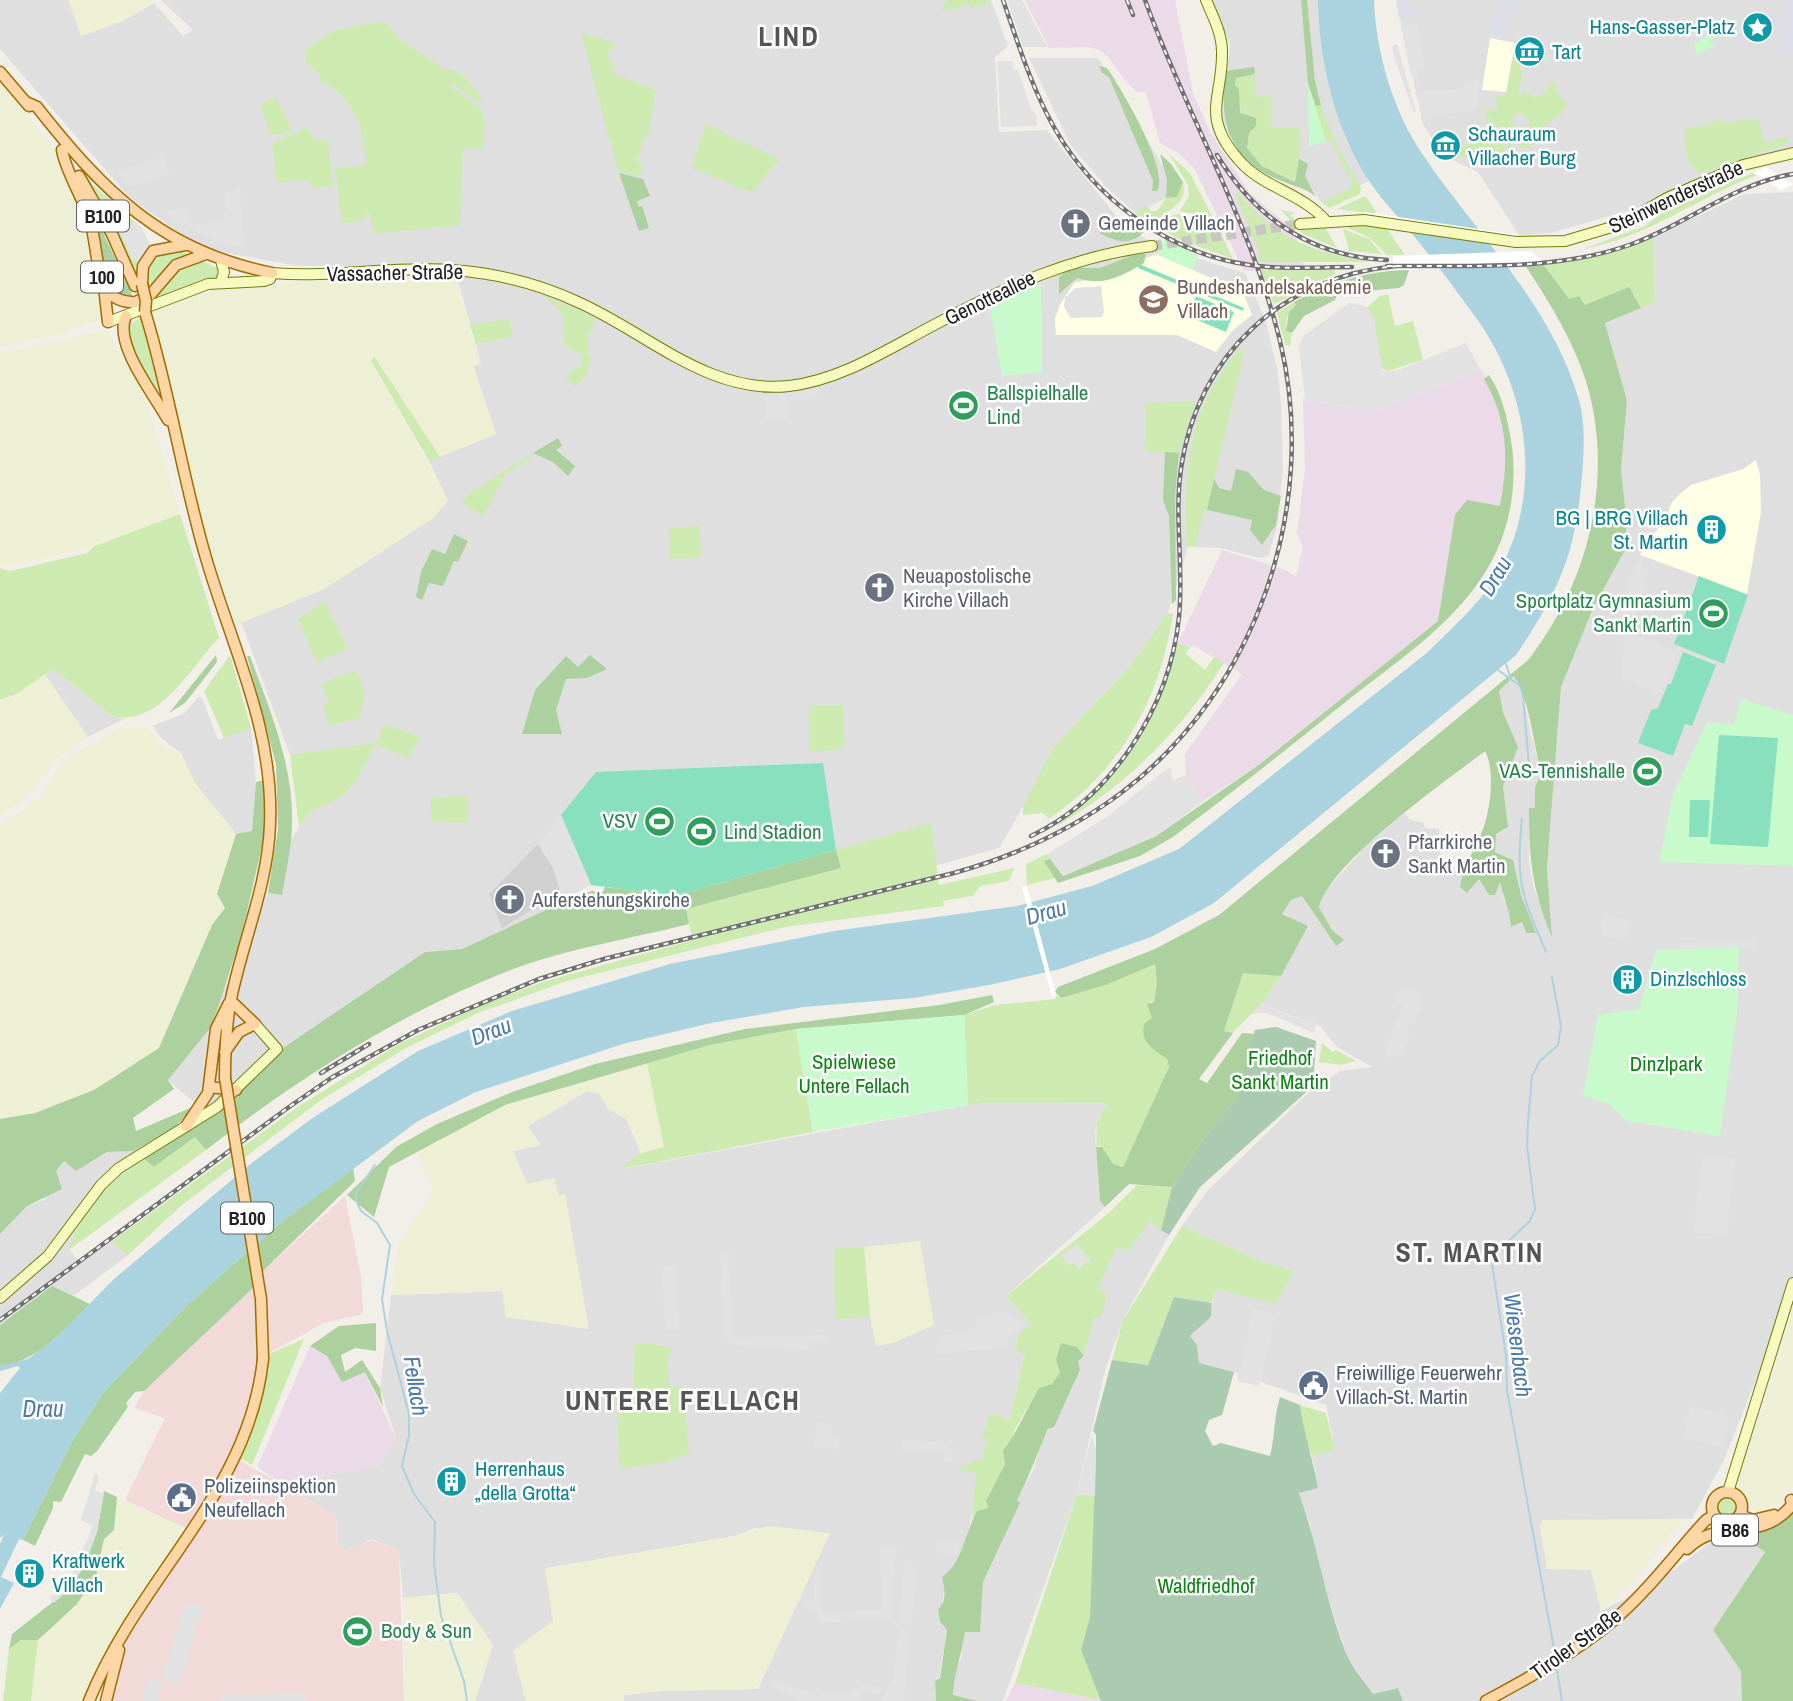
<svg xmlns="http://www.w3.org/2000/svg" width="1793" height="1701" viewBox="0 0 1793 1701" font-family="'Archivo Narrow',sans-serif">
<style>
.residential{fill:#e0dfdf}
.commercial{fill:#f2dad9}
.industrial{fill:#ebdbe8}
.education{fill:#ffffe5}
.religious{fill:#d0d0d0}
.farmland{fill:#eef0d5}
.grass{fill:#cdebb0}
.forest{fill:#add19e}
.cemetery{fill:#aacbaf}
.park{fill:#c8facc}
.pitch{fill:#88e0be}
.parking{fill:#e2e2e2}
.plaza{fill:#dddde8}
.water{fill:#aad3df}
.pier{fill:#fff}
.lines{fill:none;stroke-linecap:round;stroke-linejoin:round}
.stream{stroke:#aad3df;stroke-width:2}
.secondary-tunnel{stroke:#c8c6c1;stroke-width:10;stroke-dasharray:10 5;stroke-linecap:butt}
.secondary-casing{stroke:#707d05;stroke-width:12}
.primary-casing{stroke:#a06b00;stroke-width:13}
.secondary{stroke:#f7fabf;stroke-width:10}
.primary{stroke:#fcd6a4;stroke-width:10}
.rail-casing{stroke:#707070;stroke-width:4.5}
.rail{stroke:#fff;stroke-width:2;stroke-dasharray:5;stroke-linecap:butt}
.primary-bridge-casing{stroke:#a06b00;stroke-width:13;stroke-linecap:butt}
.primary-bridge{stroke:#fcd6a4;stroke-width:10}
.labels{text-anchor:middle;stroke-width:5;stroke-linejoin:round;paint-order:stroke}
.shield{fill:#fff;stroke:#646464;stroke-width:2}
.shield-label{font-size:19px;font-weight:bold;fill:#222}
.culture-label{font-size:21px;fill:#0d838f;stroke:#fff;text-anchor:start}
.street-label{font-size:21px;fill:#222;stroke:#fff}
.worship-label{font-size:21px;fill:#5b616d;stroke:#fff;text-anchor:start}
.education-label{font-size:21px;fill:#785e54;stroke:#fff;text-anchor:start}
.leisure-label{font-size:21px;fill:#27864d;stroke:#fff;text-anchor:start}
.park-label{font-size:21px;fill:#0c8416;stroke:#fff}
.service-label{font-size:21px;fill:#4e5e75;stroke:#fff;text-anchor:start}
.water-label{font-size:23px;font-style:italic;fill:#4a7aab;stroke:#fff}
.district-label{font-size:28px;font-weight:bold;letter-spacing:2px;fill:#555;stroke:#fff}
</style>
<rect width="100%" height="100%" fill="#f2efe9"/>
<!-- residential -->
<path class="residential" d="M0 0H68L121 22 154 3 183 36 193 30 161 0H991L1008 46 995 57 999 132 1047 130 1124 226 1159 247 1245 273 1266 322 1278 373 1281 404 1283 468 1277 526 1269 555 1260 558 1220 548 1188 547 1168 613 1133 663 1053 748 1039 779 999 848 935 866 931 824 836 850 822 764 553 868 563 902 462 949 425 952 217 1110H203L168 1080 211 1027 223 993 268 893 282 894 291 840 299 827 309 811 343 795 375 744 290 755 241 622 324 589 432 519 448 501 429 461 496 434 473 366 481 363 454 266H297L201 248 129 197 0 49Z
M1212 0H1318L1328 82 1345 137 1369 181 1323 204 1307 182 1242 157 1222 123 1230 44Z
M1396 0H1793V151L1751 159 1641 207 1551 233 1519 235 1478 172 1442 155 1423 124Z
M1029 58H1098L1178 191 1137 214 1106 187 1070 144Z
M1793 192V1287L1724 1460 1692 1519 1543 1520 1540 1527 1591 1570 1601 1611 1656 1583 1719 1536 1744 1537 1765 1551 1713 1630 1741 1671 1742 1701H1403L1398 1688 1373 1694 1347 1656 1317 1564 1310 1524 1299 1492 1318 1488 1312 1456 1335 1450 1326 1405 1234 1372 1199 1363 1197 1345 1190 1336 1211 1317 1215 1289 1275 1303 1295 1271 1263 1262 1182 1226 1207 1191 1311 1090 1341 1071 1372 1067 1337 1047 1320 1026 1261 1004 1308 927 1282 913 1291 900 1302 896 1335 945 1343 940 1332 930 1319 907 1323 894 1368 843 1404 813 1411 820 1424 823 1425 828 1439 829 1441 864 1462 873 1460 887 1479 879 1489 894 1500 881 1504 899 1510 907 1512 927 1522 922 1535 933 1521 895 1513 860 1495 852 1496 834 1508 827 1503 786 1518 747 1503 712 1499 691 1514 676 1522 690 1531 735 1542 773 1535 787V808H1530L1529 862 1534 889 1552 934 1547 868 1561 687 1594 606 1624 552 1627 523 1621 471 1627 400 1605 323 1655 302 1654 237 1744 194Z
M53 669 112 716 124 719 88 737 45 675Z
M198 697 202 698 218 740 251 728 256 782 252 831 236 834 194 782 181 753 162 739 153 726 185 713Z
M1276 1027 1316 1041 1313 1086 1200 1187 1169 1235 1123 1320 1105 1371 1077 1494 1003 1701H978L953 1695 955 1670 961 1659 965 1632 980 1631 983 1582 1020 1503 1017 1500 1034 1469 1040 1446 1049 1429 1054 1426 1076 1380 1078 1361 1084 1356 1094 1318 1107 1294 1098 1289 1105 1269 1116 1248 1128 1251 1149 1222 1161 1230 1255 1030Z
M587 1091 599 1093 609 1110 626 1118 641 1153 622 1169 968 1105 996 1102H1108L1098 1119 1095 1132 1100 1201 1105 1207 1006 1296 1030 1323 1025 1330V1353L1010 1418 983 1438 988 1440 980 1460 958 1470 976 1472 977 1490 965 1547 948 1573 943 1597 940 1621 947 1630 939 1678 935 1681 936 1701H624V1695L662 1691 758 1689 829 1534 755 1528 735 1536 546 1568 554 1621 513 1651 526 1701H475L493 1645 457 1593 403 1598 399 1551 372 1539 347 1552 337 1544 336 1516 282 1484 379 1466 396 1438 380 1388 391 1295 503 1291 564 1194 559 1196 527 1184 513 1151 540 1145 528 1126Z
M134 1151 143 1158 106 1188 69 1250 82 1263 112 1241 127 1256 72 1297 52 1286 0 1325V1234L27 1206 44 1200 56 1171 64 1161 76 1171 107 1152Z"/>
<!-- commercial -->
<path class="commercial" d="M345 1196 361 1277 363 1314 324 1323 271 1352 234 1457 336 1516 337 1544 346 1552 372 1540 399 1551 404 1701H109L116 1666 126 1641 191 1531 125 1500 165 1418 134 1408 144 1391 250 1291 265 1269Z"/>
<!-- industrial -->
<path class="industrial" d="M1025 0H1175L1193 93 1210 132 1249 192 1294 231 1306 272 1244 271 1194 168 1180 154 1160 143 1146 92H1137L1126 82 1110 59 1100 50 1089 47 1049 48Z
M1481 370 1499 399 1508 439 1509 490 1439 621 1260 764 1205 800 1186 775 1185 754 1242 674 1193 645 1190 647 1178 643 1222 550 1283 569 1296 576 1303 547 1297 534 1305 469 1303 399 1361 410 1382 408Z
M310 1346 327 1356 342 1381 365 1372 396 1438 379 1466 282 1484 257 1467Z
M1015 1683 1101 1700V1701H1006Z"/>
<!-- education -->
<path class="education" d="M1490 38 1515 43 1506 92 1482 90Z
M1156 254 1211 278 1240 284 1252 315 1233 330 1216 352 1177 335H1056L1055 318 1060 305 1074 283 1106 275Z
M1756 460 1760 475 1761 512 1747 594 1640 555 1658 528H1662L1672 502 1681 493 1691 485 1743 469Z"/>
<!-- religious -->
<path class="religious" d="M538 844 553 868 563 899 530 911 502 928 489 894Z"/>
<!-- farmland -->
<path class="farmland" d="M68 0H151L154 3 121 22 81 36Z
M0 83 49 143 67 171 93 241 105 318 63 333 0 347Z
M381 278H456L481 364 473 366 496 434 440 457 374 356 372 361 448 501 432 519 324 589 236 625 199 513 154 311 221 287H268L290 282Z
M101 331 107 332 143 391 180 514 95 546 12 565H3L0 563V354Z
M45 675 88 737 70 748 52 764 24 800 0 816V700Z
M145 727 161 745 181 753 194 782 236 834 217 894 225 908 212 925 159 1048 94 1090 35 1113 0 1119V826L42 796 55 773 74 753 118 729Z
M647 1063 664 1147 641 1153 626 1118 609 1110 599 1093 587 1091 528 1126 541 1145 513 1151 527 1184 554 1178 559 1196 565 1194 589 1329 506 1317 502 1291 391 1295 399 1243 434 1192 416 1152 505 1105Z
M920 1241 934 1325 893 1343 876 1346 870 1316 864 1247Z
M1793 1306V1486L1778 1505 1757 1513 1739 1489 1737 1479 1770 1386Z
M117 1497 187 1529 123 1624 85 1701H31L38 1640 77 1604 104 1549V1539L114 1529Z
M1543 1520H1682L1632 1583 1601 1611 1591 1570 1547 1569 1540 1527Z
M768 1526 830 1533 758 1689 662 1691 624 1695V1701H526L513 1651 553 1621 545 1569 735 1536Z
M457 1593 493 1645 475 1701H404L403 1598Z"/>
<!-- grass -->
<path class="grass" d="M946 0H989L990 3 969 9V3H963L962 9 942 10Z
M385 21 399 39 443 68 462 73 482 98 480 103 451 83V87L481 109 485 123 483 149 463 148 460 225 375 234 369 213 364 215 366 220 342 223 335 168 366 165C364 129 355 97 320 81V75L306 63 305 50 335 30Z
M581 33 616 43 607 55 615 68 612 73 656 90 648 137H644L637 161 642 164 640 176 618 171Z
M1517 58H1521L1519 69 1523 70 1518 94 1524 92 1536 98 1545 92 1550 81 1558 85 1555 90 1569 106 1560 111 1562 115 1544 125 1548 140 1520 149V130L1529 126 1528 117H1524L1522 112 1511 117 1519 141 1511 144 1513 150 1509 151 1500 129 1482 109 1497 110 1496 96 1506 97 1512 61H1516Z
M1255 74V97L1271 96V128H1299L1301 140 1296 182 1262 166 1247 148C1248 140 1238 89 1235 86L1236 78Z
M271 98 277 99 292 130 278 135 270 134 261 106Z
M1314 105H1321L1336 144 1361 188 1360 194 1329 208 1316 197 1324 202 1352 187V183L1331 142 1320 141 1309 147Z
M1485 114 1500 133 1505 152 1475 160 1443 152 1488 139 1487 135 1493 134V129L1488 130Z
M1748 118 1751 122 1759 119 1764 142 1788 137 1789 144C1757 150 1730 167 1698 173 1683 163 1686 144 1684 128L1704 126 1721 119 1725 124Z
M705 124 779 159 752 193 692 168Z
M307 127 316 141 328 140 333 186 312 189 310 179 277 183 272 143Z
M1169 154 1190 173 1217 226H1206L1193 214 1180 211 1189 196 1188 185Z
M82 168 92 178V184L134 221 132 226 120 230 140 262 136 274Z
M1753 173 1757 175C1697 198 1647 238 1583 249L1645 226 1673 204Z
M1183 182C1189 204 1168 208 1157 222L1160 224C1186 198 1194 234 1220 231L1233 259 1181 240 1135 214 1145 205 1151 211H1157L1166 198 1177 197Z
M1238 192C1263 224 1293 244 1333 254 1345 258 1358 258 1370 262H1258L1259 252 1235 194Z
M1363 197 1367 198 1377 214 1337 209Z
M1281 210 1296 213 1290 214 1302 229H1326L1337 248 1303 234Z
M1348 224 1386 227 1405 255H1387L1370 238 1348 228Z
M1343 229 1369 239 1382 254 1349 251Z
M1654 237 1655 302 1641 308 1629 288 1585 305 1569 299 1541 261 1593 258Z
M169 248 193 255 148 293 144 275 150 259Z
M201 261 220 269 218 279 151 303 149 299 176 269Z
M1260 270H1335V274L1274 304Z
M1388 294 1395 326 1413 321 1423 360 1388 371 1380 367 1374 320 1366 308 1380 296Z
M543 295 593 317V329L589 331 588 355 591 356 586 376 576 386 566 380 571 370 580 367 582 355 565 347 563 314Z
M1294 302 1296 305C1288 311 1284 322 1287 332L1292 333 1290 346 1285 345 1277 313Z
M141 317 146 328 167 413 127 338 131 324Z
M509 319 513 337 476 344 470 325Z
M1242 346 1243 357 1207 510 1204 509 1196 546H1187C1183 467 1188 407 1242 346Z
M374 356 440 457 429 461 371 361Z
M1196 401 1179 453 1145 452 1146 403Z
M533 453 534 456 505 475 483 517 462 502 469 493Z
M180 514 219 638C191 666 160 728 112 716L53 669 16 694 0 700V568L10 571 87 553 95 546Z
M699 526 701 557 670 559 669 528Z
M325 601 348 649 316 662 298 619Z
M1168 613 1173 614C1160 699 1121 770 1049 819L1043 813 1023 815V806L1053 748 1133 663Z
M1178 643 1190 647 1186 654 1205 670 1214 657 1224 663C1181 731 1127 785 1057 826 1069 811 1091 799 1105 784 1143 744 1165 696 1178 643Z
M230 655 251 728 224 738 204 691Z
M356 670 367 696H364L360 718 329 726 323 704 329 702 321 684Z
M809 705H843L844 748 809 753Z
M384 724 420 737 408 759 376 744C367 760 358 783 343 795 324 810 315 801 299 827L290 755 376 743Z
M468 795V823L432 821 430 798Z
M931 823 939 885 1014 868 1009 881 980 886 973 896 943 901 944 906 785 927 567 981 478 1013 406 1048 321 1100 182 1205 127 1256 112 1241 299 1106 399 1044 484 1004 546 981 693 940 685 909 841 868 836 850Z
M1047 854 1063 876 1027 885 1026 864Z
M1155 963 1157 983 1154 1002 1150 1001 1152 1018 1147 1044 1167 1059 1169 1067 1123 1167 1113 1164 1099 1145 1096 1147 1097 1122 1107 1103 996 1102 968 1105 964 1015 995 1005 1056 999V995L1061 998 1106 985Z
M1243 972 1281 976 1261 1004 1233 1033 1224 1031Z
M796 1029 813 1132 620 1169 641 1153 664 1147 647 1063 710 1045Z
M1322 1043 1333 1052 1336 1050 1356 1061 1341 1065 1319 1062Z
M195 1137 206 1150 69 1250 80 1218 106 1188 143 1158 154 1167Z
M1137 1185 1172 1187 1161 1230 1149 1222 1128 1251 1116 1248 1098 1289 1107 1294 1101 1317 1094 1318 1084 1356 1077 1347 1052 1385 1039 1388 1015 1429 1005 1464 986 1501 988 1508 977 1511 972 1519 976 1473 956 1470 968 1465 970 1461 980 1460 988 1440 982 1438 990 1414 1003 1416V1421L1010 1418 1025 1353 1016 1352 1018 1336 1030 1323 1006 1296 1110 1212Z
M1182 1226 1263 1262 1295 1271 1275 1304 1216 1289 1212 1303 1174 1297 1148 1365 1112 1360 1123 1320Z
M864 1247 870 1316 835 1320 834 1249Z
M304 1339 252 1465 236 1455 271 1353Z
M635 1342 673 1347 667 1360 669 1387H683L689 1453 664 1463 620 1469 616 1397 633 1396Z
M1300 1405 1326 1413 1335 1450 1312 1456 1304 1435Z
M1077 1494 1095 1496 1090 1617 1081 1650 1101 1700 1015 1683Z
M1715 1507a12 12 0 1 1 24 0a12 12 0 1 1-24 0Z
M21 1640H38L31 1701H3L9 1649Z"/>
<!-- forest -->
<path class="forest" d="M1301 0H1307L1315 81 1321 105 1316 106 1308 84Z
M1099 66 1107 68C1121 88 1170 170 1157 191H1152L1153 181 1109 77 1102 73Z
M1254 67 1255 74 1236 78 1235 85 1239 90 1240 113 1256 118V126L1249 133 1247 148 1262 166 1295 182 1299 159 1308 164 1305 176 1316 197C1305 187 1291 186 1277 179 1228 158 1219 120 1225 71Z
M1160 154 1171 164 1183 182 1177 197 1166 198 1167 180Z
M619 173 643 179 650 196 637 201 639 207 642 206 649 228 639 231Z
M1130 223 1144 232C1130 246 1115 242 1100 233L1104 226 1114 227 1116 231Z
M100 226 134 299C100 299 102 253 96 228Z
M1138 253 1146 254 1144 263C1122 276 1103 287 1077 278L1059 294V277L1070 268H1100Z
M1541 261 1569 299 1579 296 1585 305 1629 287 1641 308 1605 323 1627 400 1621 471 1627 523 1624 552 1594 606 1561 687 1547 868 1552 937C1532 890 1529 859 1529 808H1535V787L1542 773C1532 742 1531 703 1514 676L1499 691 1503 712 1518 747 1503 786 1508 827 1496 834 1495 852 1513 860 1521 895 1536 933H1526L1522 922 1511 927C1510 910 1504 899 1500 882L1495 895H1489L1479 879 1467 893 1460 887C1463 864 1477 848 1484 826 1491 805 1495 770 1485 751 1445 782 1332 860 1319 907L1332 930 1344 940 1336 946 1302 896 1291 900 1282 914 1308 926 1281 976 1243 973 1224 1031 1233 1033 1199 1079 1207 1083 1242 1033 1255 1034 1237 1098 1201 1142 1172 1187 1129 1184 1105 1207 1100 1201 1096 1147H1102L1113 1164 1123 1167 1169 1067 1167 1059C1153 1049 1140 1043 1144 1024L1152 1018 1147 1004 1154 1002 1157 983 1155 964 1106 985 1061 998 1055 992 1058 987 1155 949 1219 915 1528 660C1587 585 1614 483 1588 388 1576 345 1550 303 1525 265Z
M1409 270 1404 285 1399 288 1354 292 1341 286 1335 300 1304 316 1292 333 1286 331 1289 312 1296 305 1294 302C1330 282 1367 271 1409 270Z
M1489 375C1502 394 1507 417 1511 440 1518 481 1511 527 1490 564 1459 620 1403 657 1353 696 1294 744 1234 791 1173 837L1140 856 1058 883 1044 861 1050 859 1063 876 1156 836 1260 764 1438 621 1455 515 1467 500 1500 506C1509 459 1508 421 1484 379Z
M558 438 562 446 556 450 575 466 568 476 553 462 533 453Z
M1165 452 1179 453 1175 497 1176 600 1172 604 1169 516 1163 500Z
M1236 469 1248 472 1264 490 1281 496 1276 525 1262 545 1250 530 1252 520 1207 510 1214 479 1219 488 1231 491Z
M454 534 468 541 458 562 454 561 443 586 429 583 422 600 416 597 421 572 432 549 445 554Z
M216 655 217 662 185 703 169 713Z
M590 655 607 669 587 678 566 679 556 710 562 734H522L535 690 566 656 578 667Z
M247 656H250C272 715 298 776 291 841 289 859 285 877 282 895L268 893 278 829 276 764Z
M265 780 264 837 243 929 223 993 211 1027 168 1080 174 1089 133 1118 136 1131 195 1106 175 1127 134 1151 107 1152 76 1171 64 1161 56 1171 62 1189 27 1206 0 1234V1119L35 1113 94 1090 159 1048 212 925 225 908 217 894 236 834 252 831 256 782Z
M836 850 841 868 686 909 689 924C630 939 565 949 508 971 398 1014 299 1078 206 1150L195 1137 154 1167 143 1158 217 1110 283 1048 425 952 462 949 563 902 592 891 603 892 605 887 675 896Z
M992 995 994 1002 964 1015 796 1029 710 1045 505 1105 389 1167 374 1217 347 1195 396 1147 437 1124 512 1092 595 1064 745 1029 939 1005Z
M353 1167 355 1181 265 1269 250 1291 144 1391 135 1392 126 1403 128 1407 97 1451 91 1456 85 1454 61 1502 53 1501V1508L35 1546 23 1540 70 1445 102 1394 186 1306 278 1225Z
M52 1286 90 1304C63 1331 39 1361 0 1366V1325Z
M376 1323V1351L355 1348 341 1355 345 1372 362 1360 380 1388 383 1407 365 1372 342 1382 327 1356 310 1346 339 1326Z
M1061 1343 1077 1347 1084 1356 1078 1361 1080 1370 1054 1427 1048 1429C1037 1453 1030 1476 1017 1500L1020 1503 983 1582 980 1632H965C962 1654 954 1673 953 1695L978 1701H936L935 1681 940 1678 947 1630 940 1621 938 1609C948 1601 944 1587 942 1577 963 1563 965 1532 977 1511L988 1508 986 1501 1005 1464 1003 1450C1014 1439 1029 1404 1039 1388L1052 1384 1060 1372 1056 1360Z
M104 1491 117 1497 114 1530 104 1539 96 1576 77 1604 38 1640H21L9 1649 12 1634 72 1587 97 1532Z
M1793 1511V1701H1742L1741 1671 1713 1630 1765 1552 1744 1537 1767 1530Z"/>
<!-- cemetery -->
<path class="cemetery" d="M1276 1027 1316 1041 1313 1086 1200 1187 1169 1235 1161 1230 1172 1187 1201 1142 1237 1098 1255 1030Z
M1174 1297 1212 1303 1211 1317 1190 1336 1197 1345 1199 1363 1234 1372 1222 1415 1209 1420 1205 1431 1213 1446 1221 1443 1270 1456C1275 1437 1274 1415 1280 1397L1300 1405C1304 1434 1313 1460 1318 1488L1299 1493C1318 1545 1325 1601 1346 1653 1352 1667 1364 1681 1373 1694L1398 1688 1403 1701H1101L1081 1650 1090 1617 1096 1451V1435L1093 1431 1112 1360 1148 1365Z"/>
<!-- park -->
<path class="park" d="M1729 19 1733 24 1732 27 1710 41 1714 47 1697 55 1694 45Z
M1308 84 1326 141 1309 147Z
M1163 239 1198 255 1193 270 1158 255Z
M1038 284 1041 286 1042 372 1002 376 990 307Z
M1741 699 1793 715V866L1659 862 1673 794 1707 722 1734 725Z
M1739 947 1737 1012 1720 1136 1626 1121 1609 1104 1583 1096 1598 1015 1639 1009 1656 950Z
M964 1015 968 1105 813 1132 796 1029Z"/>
<!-- pitch -->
<path class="pitch" d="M1139 264 1244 308 1243 311 1138 268Z
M1196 296 1234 312 1226 332 1187 316Z
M1699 576 1748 595 1724 664 1674 644Z
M1683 652 1716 665 1692 726 1685 724 1673 756 1638 743 1651 710 1658 708 1668 684H1671Z
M1719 735 1778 738 1768 847 1710 844Z
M823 763 836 850 675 896 591 885 561 815 596 772Z
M1690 800H1710L1708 837H1689Z"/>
<!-- parking -->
<path class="parking" d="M1007 0H1022L1047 47H1023Z
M1418 24 1424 56V70L1418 72 1420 90 1410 71 1401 26Z
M1397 44 1416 112 1414 113 1395 60 1392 46Z
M997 61H1013V69L1018 70 1031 109 1036 115 1037 126 1001 127Z
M1465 80 1479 83V108L1424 119 1415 92 1462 89Z
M165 156 170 174 130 186 116 171Z
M240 187 245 246 220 244 164 213 184 207 190 223 195 226 230 217 233 213 227 210 225 202 227 196 223 194Z
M134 221 141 227 152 248 140 262 132 260 119 230 132 226Z
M1101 286 1104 311 1102 317 1070 318 1064 306 1065 298 1075 288Z
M1349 303 1365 306 1373 316 1383 371 1399 370 1466 343 1481 370 1382 408 1361 410 1305 399 1299 346 1303 336Z
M818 389 817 399 788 401V418L766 419 764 396Z
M1640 555 1645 557 1642 566 1649 569 1645 581 1647 583 1633 621 1629 620 1627 623 1617 619Z
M1628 632 1673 650 1672 653 1678 656 1662 693 1621 678 1623 641Z
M1168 768H1171L1172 781 1186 775 1205 800 1156 836 1063 876 1047 854 1105 818Z
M561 815 591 885 563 899 553 868 538 844Z
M1603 915 1633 922 1625 939 1600 935Z
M1757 939V946L1680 949V943Z
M1414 987 1423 1002 1415 1023 1410 1022 1407 1030 1411 1033 1402 1054 1382 1058 1403 1004 1394 1000 1397 992 1402 993V988Z
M1261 1004 1316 1025 1314 1033 1267 1013 1251 1014Z
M1702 1155 1735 1158 1727 1236 1693 1232Z
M1077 1244 1090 1260 1079 1269 1073 1263 1069 1266 1061 1256Z
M729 1252 734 1337 828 1335V1343H811V1349L754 1348 729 1344 724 1337 720 1254Z
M675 1266 679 1329 665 1330 661 1267Z
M1253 1309 1276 1315 1259 1386 1237 1381Z
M1006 1311 1018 1321 1028 1324 1008 1338 1007 1347 937 1354 936 1345 945 1335 968 1333V1328L976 1327 975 1319Z
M1691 1406 1724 1414 1731 1420 1719 1447 1685 1437 1687 1431 1684 1430Z
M817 1422 833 1425 831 1435 840 1437 838 1449 812 1448Z
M1092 1435 1096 1451 1095 1496 1077 1494Z
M902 1440 944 1442 953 1451 954 1462 944 1461 942 1451H902Z
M95 1474 99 1475 95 1491 104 1494 97 1532 87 1560 72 1587 54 1603 50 1598 70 1579 93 1526 81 1520Z
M937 1539 959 1542 957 1556 935 1552Z
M880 1545H897L891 1619 844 1618 843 1623 817 1621V1612L802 1607 806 1600 815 1602V1576L821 1568 820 1607 824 1613 881 1610Z
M903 1558 918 1563 912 1625 899 1623Z
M185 1601 203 1606 180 1684 162 1679Z
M900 1629 910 1633 905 1701H880L892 1679Z
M152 1678 162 1682 159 1701H143L145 1687Z
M775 1681 819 1696 820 1692H854V1688L861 1687 860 1683 882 1688 878 1695 862 1690 859 1699 861 1701H802L771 1688Z
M307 1693 306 1701H222V1696Z"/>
<!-- plaza -->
<path class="plaza" d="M1497 0H1517L1516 17 1510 16 1506 37 1490 34Z
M1785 0H1793V50L1784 54 1783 51 1781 24 1747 43 1742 45 1735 41 1736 36 1742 34 1739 30 1750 24 1752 14 1784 13Z
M1405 2H1416L1418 18H1399L1397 3Z"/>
<!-- water -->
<path class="water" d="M1318 0H1374C1376 53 1393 111 1423 155 1477 235 1552 305 1579 400 1586 425 1584 459 1581 485 1575 556 1556 596 1516 655L1214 903 1151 937 1060 969 989 985 914 998 804 1007 711 1023 623 1044 476 1092 418 1121 278 1225 186 1306 102 1394 70 1445 23 1540 19 1539 1 1577 14 1583 0 1609V1544L4 1535 0 1538V1393L20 1368 18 1366 0 1371V1366L28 1359 55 1339 114 1279 253 1162 314 1117 418 1051 512 1011 670 964 834 931 1017 906 1092 886 1179 849 1428 652C1453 627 1484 600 1501 568 1543 488 1528 391 1477 319 1455 289 1433 259 1409 230 1396 214 1381 199 1369 181 1335 130 1319 61 1318 0Z"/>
<!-- pier -->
<path class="pier" d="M1765 167 1791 183 1793 184 1781 190 1753 173Z
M1365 212 1518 235 1516 247 1363 224Z
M1531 251 1547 265 1393 270V256Z
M1027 886 1056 995 1052 997 1022 887Z"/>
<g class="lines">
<!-- stream -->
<path class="stream" d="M1506 664 1511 679
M1498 670 1520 686 1523 695 1529 766
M1522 819C1515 882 1522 895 1546 952
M1552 977 1561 1026 1558 1045 1540 1061 1532 1076 1528 1122 1527 1146 1535 1209 1530 1221 1500 1249 1492 1264 1506 1355 1507 1390 1555 1654
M375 1165 356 1193V1200L361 1211 377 1223 390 1245 382 1299 387 1331 409 1414V1435L402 1466 414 1494 435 1522 434 1563 441 1616 464 1681 467 1701
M1557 1670 1562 1701"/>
<!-- secondary-tunnel -->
<path class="secondary-tunnel" d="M1152 246 1300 224"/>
<defs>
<path id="secondary" d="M1206 0C1213 17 1222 33 1222 52 1223 97 1200 116 1238 159 1262 188 1301 192 1326 221
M1300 224 1364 220 1516 242 1565 241 1622 224 1667 198 1743 165 1793 153
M221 282 224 272 221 260
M108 322 208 284 264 281 270 279 272 273C332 278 392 266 452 270 497 273 540 284 580 303 647 333 710 395 789 386 841 380 888 349 934 325 1008 286 1070 257 1152 246
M0 1298 48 1256 101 1185 119 1168 217 1107 277 1049 255 1024
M1728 1492 1793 1283"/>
<path id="primary" d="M0 72 29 106
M26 102 37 107C104 192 162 251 272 273
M62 150C66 173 83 197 90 221 96 241 96 267 104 286 110 298 124 303 136 302L151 294 176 265 206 254
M79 176 112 234 135 286
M142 284 143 266 153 251 185 245
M104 287 108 322
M145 312C170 393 182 477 206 558 232 647 274 729 270 824 268 885 243 940 231 999 226 1025 225 1051 225 1078
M126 316C113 344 154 394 168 420
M225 1052 239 1032 255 1024 231 1001
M209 1087 236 1090
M186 1126 208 1093 216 1029 229 1003
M1712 1507a15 15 0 1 1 30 0a15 15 0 1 1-30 0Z
M1740 1515 1753 1520 1774 1515
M1687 1549C1722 1515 1759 1545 1792 1505L1791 1500
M89 1701C138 1578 249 1494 263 1359
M106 1701 119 1650
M1486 1701C1530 1677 1575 1653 1614 1620 1648 1591 1675 1554 1705 1521L1714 1515"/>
</defs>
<!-- secondary casing -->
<use href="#secondary" class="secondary-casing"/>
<!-- primary casing -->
<use href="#primary" class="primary-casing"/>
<!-- secondary -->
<use href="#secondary" class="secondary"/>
<!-- primary -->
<use href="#primary" class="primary"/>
<defs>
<path id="rail" d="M1003 0C1018 43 1032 89 1055 129 1095 199 1169 254 1250 265 1284 270 1318 267 1352 267
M1127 0 1133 15
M1217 155C1255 218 1312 257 1387 260
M1387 266C1467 265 1556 272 1632 244 1687 224 1733 184 1793 174
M1031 836C1113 797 1170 706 1179 617 1184 568 1174 518 1181 469 1197 355 1283 276 1397 266
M321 1073 369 1044
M0 1320 289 1107 331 1078 418 1030 539 979 604 959 954 873C1015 856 1070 831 1121 793 1256 691 1320 506 1280 341 1251 223 1186 114 1145 0"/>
</defs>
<!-- rail casing -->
<use href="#rail" class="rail-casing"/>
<!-- rail -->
<use href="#rail" class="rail"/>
<defs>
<path id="primary-bridge" d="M142 284 146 301 145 312
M225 1078 261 1299 263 1359"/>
</defs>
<!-- primary-bridge casing -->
<use href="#primary-bridge" class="primary-bridge-casing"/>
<!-- primary-bridge -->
<use href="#primary-bridge" class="primary-bridge"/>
</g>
<!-- icons -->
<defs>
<symbol id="sight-disc" viewBox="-11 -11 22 22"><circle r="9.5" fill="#0f9aa8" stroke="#fff"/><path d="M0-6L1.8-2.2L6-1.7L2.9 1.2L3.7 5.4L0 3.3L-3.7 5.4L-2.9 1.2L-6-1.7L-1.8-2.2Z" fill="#fff"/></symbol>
<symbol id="museum-disc" viewBox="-11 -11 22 22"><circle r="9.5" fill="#0f9aa8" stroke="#fff"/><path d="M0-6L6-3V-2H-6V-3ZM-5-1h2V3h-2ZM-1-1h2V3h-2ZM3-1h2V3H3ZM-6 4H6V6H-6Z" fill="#fff"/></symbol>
<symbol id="church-disc" viewBox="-11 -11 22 22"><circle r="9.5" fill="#6b7280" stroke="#fff"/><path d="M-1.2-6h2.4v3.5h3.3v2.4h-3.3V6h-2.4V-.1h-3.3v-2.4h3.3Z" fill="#fff"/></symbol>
<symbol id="school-disc" viewBox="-11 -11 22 22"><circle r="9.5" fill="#8d6e63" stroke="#fff"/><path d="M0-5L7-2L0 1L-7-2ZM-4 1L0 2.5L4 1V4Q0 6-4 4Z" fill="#fff"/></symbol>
<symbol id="stadium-disc" viewBox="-11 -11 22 22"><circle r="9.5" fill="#2e9e5b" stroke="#fff"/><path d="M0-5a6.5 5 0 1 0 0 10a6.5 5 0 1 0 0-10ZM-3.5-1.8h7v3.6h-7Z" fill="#fff"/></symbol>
<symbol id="building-disc" viewBox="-11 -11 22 22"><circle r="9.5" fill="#0f9aa8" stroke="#fff"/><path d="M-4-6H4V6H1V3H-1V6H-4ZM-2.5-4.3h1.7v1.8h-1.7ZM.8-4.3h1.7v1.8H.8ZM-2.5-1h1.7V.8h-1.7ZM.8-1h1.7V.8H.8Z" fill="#fff"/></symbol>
<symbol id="civic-disc" viewBox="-11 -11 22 22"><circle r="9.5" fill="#5c6f8a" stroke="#fff"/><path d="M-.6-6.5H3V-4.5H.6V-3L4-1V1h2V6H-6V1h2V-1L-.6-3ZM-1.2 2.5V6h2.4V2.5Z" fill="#fff"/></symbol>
</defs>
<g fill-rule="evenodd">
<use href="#sight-disc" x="1740" y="10" width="35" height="35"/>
<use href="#museum-disc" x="1512" y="34" width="35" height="35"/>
<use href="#museum-disc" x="1428" y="128" width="35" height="35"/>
<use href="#church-disc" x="1058" y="206" width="35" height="35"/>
<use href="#school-disc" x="1136" y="282" width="35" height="35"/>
<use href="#stadium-disc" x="946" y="388" width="35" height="35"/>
<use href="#building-disc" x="1694" y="512" width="35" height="35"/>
<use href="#church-disc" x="862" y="570" width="35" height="35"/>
<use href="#stadium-disc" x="1696" y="596" width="35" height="35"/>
<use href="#stadium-disc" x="1630" y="754" width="35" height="35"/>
<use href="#stadium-disc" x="642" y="804" width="35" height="35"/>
<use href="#stadium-disc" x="684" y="814" width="35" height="35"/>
<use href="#church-disc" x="1368" y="836" width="35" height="35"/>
<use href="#church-disc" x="492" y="882" width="35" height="35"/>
<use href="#building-disc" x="1610" y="962" width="35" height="35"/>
<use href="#civic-disc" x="1296" y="1368" width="35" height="35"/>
<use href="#building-disc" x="434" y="1464" width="35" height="35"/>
<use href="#civic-disc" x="164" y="1480" width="35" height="35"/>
<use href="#building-disc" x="12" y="1556" width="35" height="35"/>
<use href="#stadium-disc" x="340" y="1614" width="35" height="35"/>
</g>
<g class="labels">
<!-- shield labels -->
<g class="shield">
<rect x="77" y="200.5" width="52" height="31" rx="5"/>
<rect x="81" y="261.5" width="42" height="31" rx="5"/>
<rect x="221" y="1202.5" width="52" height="31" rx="5"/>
<rect x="1712" y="1514.5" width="46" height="31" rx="5"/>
</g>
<g class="shield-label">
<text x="103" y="223">B100</text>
<text x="102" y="284">100</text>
<text x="247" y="1225">B100</text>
<text x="1735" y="1537">B86</text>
</g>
<!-- culture labels -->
<g class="culture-label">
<text x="1735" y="34" text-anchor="end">Hans-Gasser-Platz</text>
<text x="1552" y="59">Tart</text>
<text x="1468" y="141">Schauraum<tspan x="1468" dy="24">Villacher Burg</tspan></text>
<text x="1688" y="525" text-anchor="end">BG | BRG Villach<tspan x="1688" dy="24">St. Martin</tspan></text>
<text x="1650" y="986">Dinzlschloss</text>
<text x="475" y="1476">Herrenhaus<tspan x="475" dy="24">„della Grotta“</tspan></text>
<text x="52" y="1568">Kraftwerk<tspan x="52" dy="24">Villach</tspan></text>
</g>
<!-- street labels -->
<g class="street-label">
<text transform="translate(1676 197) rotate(-25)" y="7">Steinwenderstraße</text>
<text transform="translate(395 273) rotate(-1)" y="7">Vassacher Straße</text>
<text transform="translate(990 298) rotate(-26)" y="7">Genotteallee</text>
<text transform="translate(1576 1644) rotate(-36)" y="7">Tiroler Straße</text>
</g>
<!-- worship labels -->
<g class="worship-label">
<text x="1098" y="230">Gemeinde Villach</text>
<text x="903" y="583">Neuapostolische<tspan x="903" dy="24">Kirche Villach</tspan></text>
<text x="1408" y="849">Pfarrkirche<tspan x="1408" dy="24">Sankt Martin</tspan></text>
<text x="532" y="907">Auferstehungskirche</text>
</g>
<!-- education labels -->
<g class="education-label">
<text x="1177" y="294">Bundeshandelsakademie<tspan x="1177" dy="24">Villach</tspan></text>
</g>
<!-- leisure labels -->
<g class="leisure-label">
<text x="987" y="400">Ballspielhalle<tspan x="987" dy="24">Lind</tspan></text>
<text x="1691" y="608" text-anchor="end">Sportplatz Gymnasium<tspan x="1691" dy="24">Sankt Martin</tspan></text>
<text x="1625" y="778" text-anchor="end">VAS-Tennishalle</text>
<text x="637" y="828" text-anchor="end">VSV</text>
<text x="724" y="839">Lind Stadion</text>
<text x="381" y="1638">Body &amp; Sun</text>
</g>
<!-- park labels -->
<g class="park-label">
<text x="1280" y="1065">Friedhof<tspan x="1280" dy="24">Sankt Martin</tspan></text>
<text x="854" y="1069">Spielwiese<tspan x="854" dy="24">Untere Fellach</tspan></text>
<text x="1666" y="1071">Dinzlpark</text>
<text x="1206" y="1593">Waldfriedhof</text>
</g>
<!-- service labels -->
<g class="service-label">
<text x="1336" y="1380">Freiwillige Feuerwehr<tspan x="1336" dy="24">Villach-St. Martin</tspan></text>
<text x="204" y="1493">Polizeiinspektion<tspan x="204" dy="24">Neufellach</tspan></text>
</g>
<!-- water labels -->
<g class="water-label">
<text transform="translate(1495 576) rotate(-59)" y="8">Drau</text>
<text transform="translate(1046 912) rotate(-16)" y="8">Drau</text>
<text transform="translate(491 1031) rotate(-21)" y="8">Drau</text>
<text transform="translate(1518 1345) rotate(83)" y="8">Wiesenbach</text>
<text transform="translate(416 1386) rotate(81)" y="8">Fellach</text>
<text x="43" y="1417">Drau</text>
</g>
<!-- district labels -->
<g class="district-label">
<text x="789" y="46">LIND</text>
<text x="1470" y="1262">ST. MARTIN</text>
<text x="683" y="1410">UNTERE FELLACH</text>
</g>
</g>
</svg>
